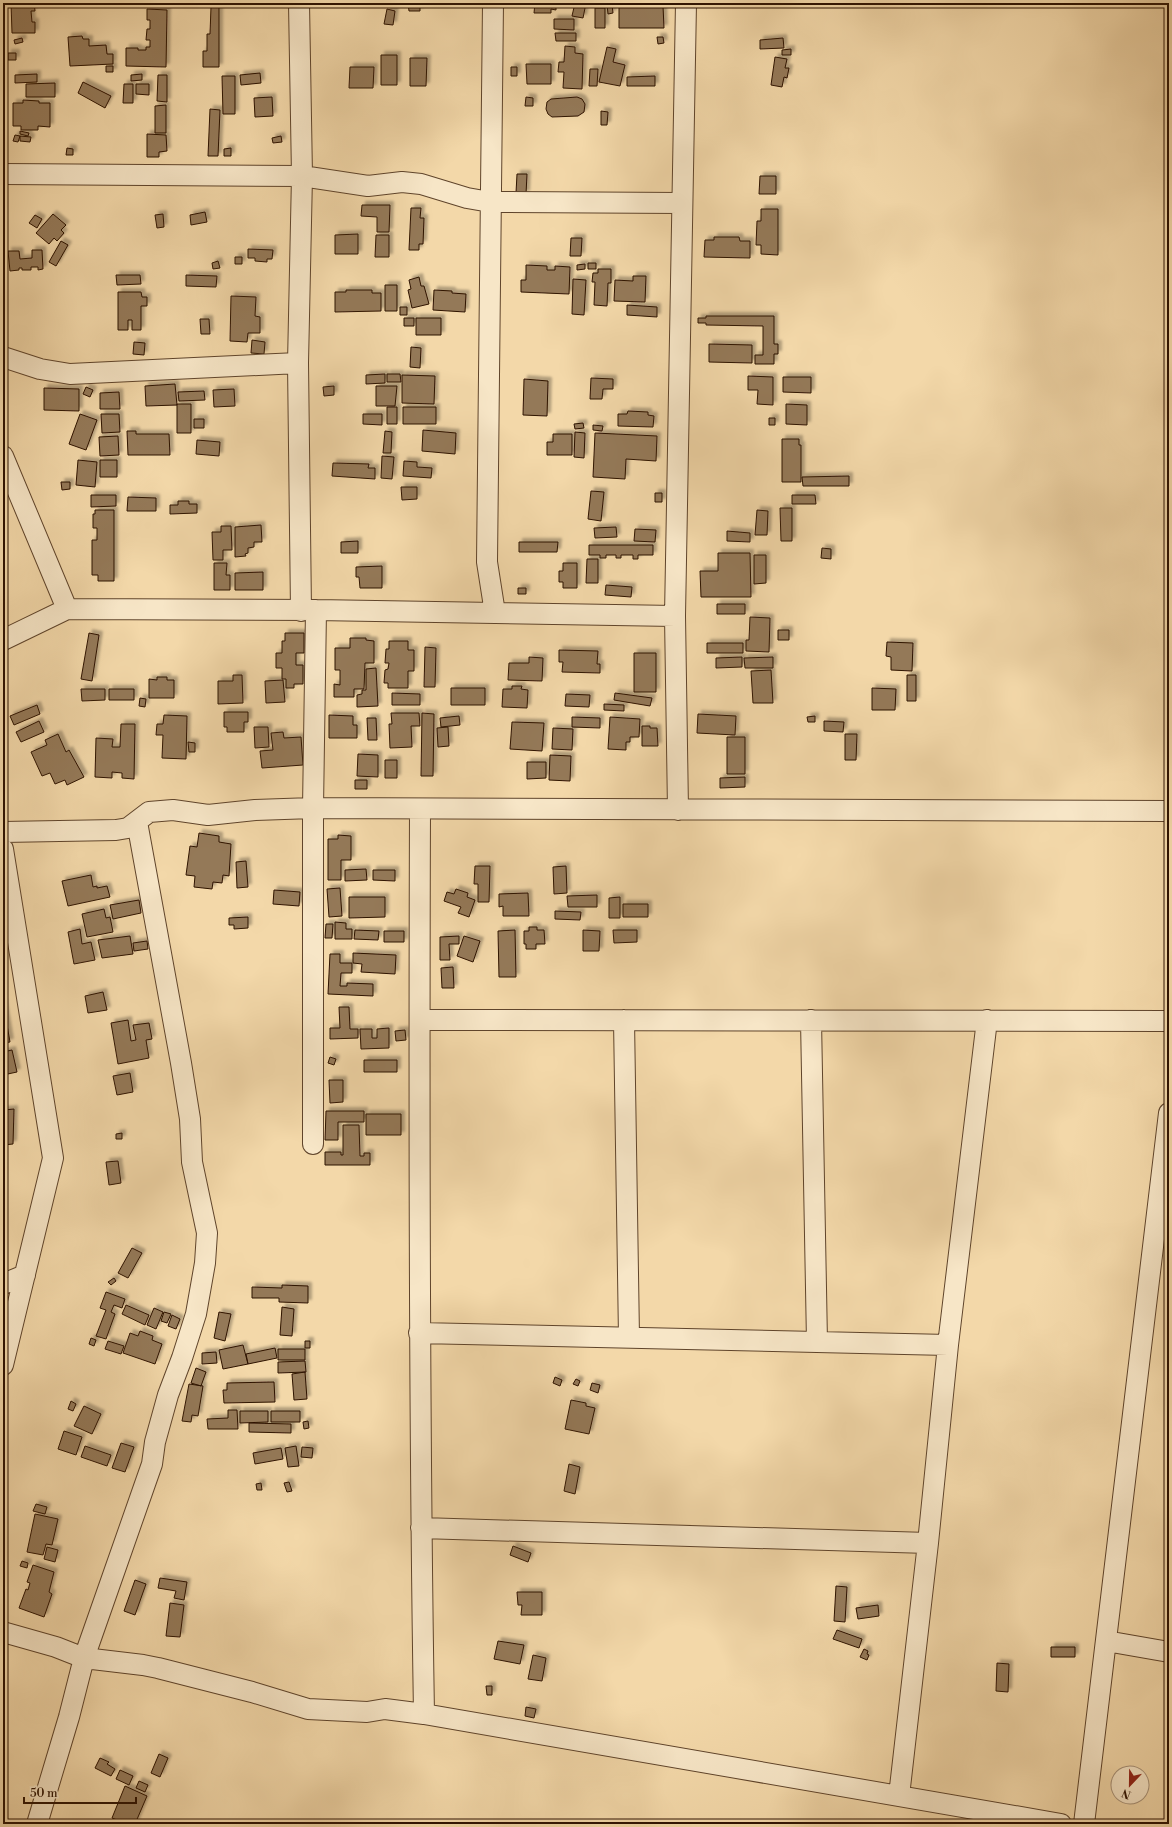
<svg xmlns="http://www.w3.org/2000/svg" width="1172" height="1827" viewBox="0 0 1172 1827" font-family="'Libre Bodoni',serif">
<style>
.building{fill:#947958;stroke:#2e1201;filter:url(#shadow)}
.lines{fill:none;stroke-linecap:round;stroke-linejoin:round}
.minor-casing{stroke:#5f442b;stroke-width:22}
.minor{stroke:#f7e6c7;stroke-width:20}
</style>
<defs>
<filter id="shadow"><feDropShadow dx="3.5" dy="-3.5" stdDeviation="1" flood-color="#0004"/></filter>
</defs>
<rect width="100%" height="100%" fill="#f3d8a9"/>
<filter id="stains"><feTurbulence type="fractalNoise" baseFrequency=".005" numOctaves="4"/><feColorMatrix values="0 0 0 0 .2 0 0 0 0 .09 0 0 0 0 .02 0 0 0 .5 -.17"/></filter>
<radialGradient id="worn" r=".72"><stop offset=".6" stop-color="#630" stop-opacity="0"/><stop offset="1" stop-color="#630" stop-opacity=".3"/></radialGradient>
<!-- building -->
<path class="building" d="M11 3H34L35 11H31L32 22H35V33H12Z
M388 3H399V6H388Z
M408 3H420V11H409Z
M535 3H556V10L551 9V13H534Z
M575 3H586L583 18 572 16Z
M596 3H605V6H595Z
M607 4H612L613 13 608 14Z
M619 6H663L664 28H619Z
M211 7H219V67H203V51H207V34H210Z
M595 8H605V28H595Z
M147 9 167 10 166 67 126 66V48H138V50H146V47H150V40H146L147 29H150V20H147Z
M387 9 395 11 393 25 384 24Z
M554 19H574V30L554 29Z
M555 33H576V41H556Z
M82 36 83 39H89V46L106 45 107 54H113V64L70 66 68 37Z
M657 37H663L664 43 658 44Z
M22 38 23 42 15 44 14 40Z
M783 38 784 48 760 49V40Z
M565 46 575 47V53L583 54 582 89 563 88 564 72H558L559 62H564Z
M607 47 616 49 613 62 625 65 620 86 599 82Z
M791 49V55H782V50Z
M8 53H16V60H8Z
M381 55H397V85H381Z
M775 57 787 59 785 68H789L787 78 784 77 782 87 771 85Z
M410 58H427L426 86H410Z
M526 64H551V84H527Z
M106 66H113V72H106Z
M350 67H374L373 88H349Z
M511 67H517V76H511Z
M590 69H598L597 86H589Z
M260 73 261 83 241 85 240 75Z
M37 74V82L15 83V75Z
M142 74V80L131 81V75Z
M158 75H167V102L157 101Z
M222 76H235V114H223Z
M655 76V86H627V77Z
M83 82 111 96 105 108 78 93Z
M55 83V97H26V84Z
M124 84H133V103H123Z
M136 84H149V95L136 94Z
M272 97 273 116 255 117 254 98Z
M526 97 533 98V106H525Z
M577 97 582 99 585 104 584 112 578 116 552 117 548 114 546 109 547 102 551 99Z
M23 100 39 101V103H50V127L38 126V130H21V126H13V103H23Z
M166 105V133H155V106Z
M210 109 220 110 218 156H208Z
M601 111 608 112 607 125H601Z
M20 131 29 133 28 136 20 134Z
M147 134 166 135 167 151 159 152V157H147Z
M15 135 20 136 18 142 13 141Z
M20 136 31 137 30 142 20 141Z
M281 136 282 142 273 143 272 138Z
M67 148 73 149V155H66Z
M231 148V156H224V149Z
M517 174H527L526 194 516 193Z
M760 176H776V194H759Z
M362 205H390L389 232H377V217L361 216Z
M411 208H421L420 218H424L423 244H419V250H409Z
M761 209H778V255L761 254V245H756L757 221H761Z
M205 212 207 222 191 225 190 215Z
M53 214 66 225 61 230 64 233 57 241 54 238 49 244 36 233Z
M163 214 164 227 157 228 155 215Z
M35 215 42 219 37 228 29 223Z
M358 234V254H335V235Z
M376 235H389V257H375Z
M714 237H739L740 241H750V258L704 257 705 240H714Z
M571 238H582L581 256H570Z
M61 241 68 245 56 266 49 262Z
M248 249 273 250 272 259H267V262L255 261V258H248Z
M32 250H42L43 269 38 270V267H31V270H22V268H19V270L10 271 8 251H19L20 259 32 258Z
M235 257H242V264H235Z
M218 261 220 268 213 269 212 263Z
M588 263H596V269H588Z
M585 264V269L577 270V265Z
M526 265 547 266V270H555V266L570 267 569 294 521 292V280H526Z
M598 269H611V283H608L607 306 594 305 595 282H592L593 273H598Z
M116 275H140L141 284 117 285Z
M186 275 217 276 216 287 186 286Z
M633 276H646L645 302 614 301 615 280 633 281Z
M419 277 421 286H424L429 304 412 308 408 290 411 289 409 280Z
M573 279 586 280 584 315 572 314Z
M385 285H397V311H385Z
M346 290H372V293H381V311L335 312V292H346Z
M434 290 452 291V293L466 294 465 312 433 310Z
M118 292H141L142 297H147V306H141V330H132V320H128V330H118Z
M231 296 256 297 255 316 260 317V333H248L247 342 230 341Z
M627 305 657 307V317L627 315Z
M400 307H407V315H400Z
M706 316H774V344H778V354H774V364H755V355H763V326L706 325V323H698V318H706Z
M404 318H414V326H404Z
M416 318H441V335H416Z
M200 319H209L210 334H201Z
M252 340 265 342 264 354 251 353Z
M134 342 145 343 144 355 133 354Z
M709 344 752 345V363L709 362Z
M411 347 421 348 420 368 410 367Z
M385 374V383L366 384V375Z
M387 374H400L401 382H387Z
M402 375 435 376 434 404 402 403Z
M748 376 773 377V405L757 404 758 390H748Z
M783 377H811V393L783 392Z
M591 378 613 379V389H603L602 399H590Z
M524 379 548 381 547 416 523 415Z
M175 384 177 405 146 406 145 386Z
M334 386V395L324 396 323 387Z
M376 386H397L395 406H376Z
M86 387 93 390 90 397 83 394Z
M44 388 79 389V411L44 410Z
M234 389 235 406 214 407 213 390Z
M204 391 205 400 179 401 178 392Z
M119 392 120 409H100V393Z
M177 404H191V433H177Z
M786 404 807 405V425L786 424Z
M387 407H397V424H387Z
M403 407H436V424H403Z
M628 411 648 412V415L654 416 653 427 618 426V414H627Z
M80 414 97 420 86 450 69 444Z
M101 414H119L120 432 102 433Z
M363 414H382V425L363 424Z
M769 418H775V425H769Z
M194 419H204V428H194Z
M583 423 584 428 575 429 574 424Z
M593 425 603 426 602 431 593 430Z
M423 430 456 433 455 454 422 451Z
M127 431H136V434H169L170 455H128Z
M385 431 392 432 391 453H383Z
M575 432 585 433 584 458 574 457Z
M595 433 657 436 656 461 626 459 625 479 593 477Z
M553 434H572V455H547V442H553Z
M118 436 119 455 100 456 99 437Z
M782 439H799V445H801V482H782Z
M197 440 220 442 219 456 196 454Z
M382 456 394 457 392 479 381 478Z
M78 460 97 462 95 487 76 485Z
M100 460H117V477H100Z
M404 461 417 462V467L432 468 431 478 403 476Z
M333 463 369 464 368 468H375V479L332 476Z
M849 476V486H803L802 477Z
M61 482H70V489L62 490Z
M401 487H417V499L402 500Z
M591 491 604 492 601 521 588 519Z
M655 493H662V502H655Z
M91 495H116V506L91 507Z
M792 495H815L816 504H792Z
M128 497 156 498V511H127Z
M178 501H189V504H197V513L170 514V505H178Z
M780 508H792V541H781Z
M95 510H114V581H98V575H92V540H97V528H93V514H95Z
M757 510 768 511 767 535H755Z
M261 525 262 542H254V547L248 548V553L245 554 246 556 235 557V527Z
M221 526H231L232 550H223V560H213L212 532H221Z
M616 527 617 537 595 538 594 528Z
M635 529 656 530 655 542 634 541Z
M727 531 750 533V542L727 541Z
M358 541V553H341V542Z
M519 542H558L557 552H519Z
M589 545H653V555H638V559H633V555H621V558H616V555H606V558H600V555H589Z
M822 548 831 549V559L821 558Z
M718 553H750L751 597H701L700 571H718Z
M754 555H766V583L754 584Z
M587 559H598V583H586Z
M214 563H227L226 575H230V590H214Z
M563 563H577V588H563V582H559V571H563Z
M382 566V588H360L359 577H356V567Z
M263 572V590H235V573Z
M606 585 632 587 631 597 605 595Z
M518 588H526V594H518Z
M717 604H745V614H717Z
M750 617 770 618 769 652 746 651V640H749Z
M778 630H789V640H778Z
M89 633 99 635 92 681 81 679Z
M285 633H304V653H296V665H303V684H294V688H286V679H282V668H276V653H282V641H285Z
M350 638H366V640L374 641V663H365L364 689H354V697H334V684L340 685V670H335V648H350Z
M389 641H408V650H414V671H408V688H388V683H384L385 670 388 669 389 663H385L386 649H389Z
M887 642 913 643 912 671 891 670V657L886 656Z
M707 643H743V653H707Z
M425 647 436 648 435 687H424Z
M559 650 598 651 597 664H600V673L562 672 563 662H559Z
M634 653H656V692H634Z
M529 657 543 658 542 681 508 680 509 663H529Z
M742 657V667L716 668V658Z
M773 657V668H745L744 658Z
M376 668 378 706 357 707V695L362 694V690H366V669Z
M771 670 773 703H753L751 671Z
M233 675H242L243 703 218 704V681H233Z
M907 675H916V701H907Z
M157 677H167V680H174V698H149V679L157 680Z
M283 680 285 702 266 703 265 681Z
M512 686H522L521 689 528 690 527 708 502 707 503 689H512Z
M451 688H485V705H451Z
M872 688 896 689 895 710H872Z
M81 689H105V700L82 701Z
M109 689H134V700H109Z
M392 693 420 694V705H392Z
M615 693 652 698 650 706 614 700Z
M566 694 590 695 589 707 565 706Z
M140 698 146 699 145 707 139 706Z
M604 704 624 705V711L604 710Z
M37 705 40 714 14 725 10 716Z
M224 712H248V722H244V732H227V727H224Z
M391 713H419L420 726H411L412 747 390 748 389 724H392Z
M422 713 434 714 433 776H421Z
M698 714 736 716 735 735 697 733Z
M164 715 187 716 186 759 162 758 163 735H156L157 724H163Z
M329 715 353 716V725H357V738H329Z
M459 716 460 725 441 727 440 718Z
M815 716V722H808L807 717Z
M572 717 600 718V728L572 727Z
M610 717 640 719 639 737H630V742H626V750L608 749Z
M367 718H376L377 740H368Z
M39 721 44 732 21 742 16 732Z
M824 721 844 722 843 732 824 731Z
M512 722 544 723 542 751 510 749Z
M121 724H135L134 779 122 778V773L112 772V778L95 777 96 738 113 739 112 747H120Z
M642 726H650V728H657L658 746H642Z
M254 727H268L269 747 255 748Z
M448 727 449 746 438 747 437 728Z
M553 728 573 729 572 750 552 749Z
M283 732 284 738 301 737 303 765 262 768 260 751 273 750 271 733Z
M58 734 66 752 69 750 84 777 67 785 65 780 55 784 50 773 42 776 31 752 47 745 45 740Z
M845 734H857L856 760H845Z
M727 737H745V774H727Z
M188 742 195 743V752H189Z
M358 754 378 755V777L357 776Z
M550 755 571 756 570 781 549 780Z
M385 760H397V778H385Z
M527 762H546V778L527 779Z
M745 777V787L720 788V778Z
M355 780H367V789H355Z
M199 833 219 836V842L231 844 229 876 223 875 222 883 213 882 212 889 194 887 195 876 186 875 190 846 197 847Z
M338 835 351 836V860H341V880H328V839H338Z
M246 861 248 887 237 888 236 862Z
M475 866H490L489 902H478V884H474Z
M566 866 567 893 554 894 553 867Z
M366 869 367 880 345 881V870Z
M373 870H395V881L373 880Z
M91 875 93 887 97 886V888L107 886 110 897 68 906 62 881Z
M340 888 342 916 329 917 327 889Z
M456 889 468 893 467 897 475 900 469 917 458 913 461 907 444 901 447 892 454 894Z
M274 890 300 892 299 906 273 904Z
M528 893 529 916H503V906L499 907V894Z
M597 895V907H568L567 896Z
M349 897H385V917L349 918Z
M620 897V918H609V898Z
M139 900 141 913 113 919 110 905Z
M623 904H648V917H623Z
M104 909 106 918 110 917 113 932 87 937 82 914Z
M555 911 581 912 580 920 555 919Z
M248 917V928L234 929V925H229V918Z
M335 922 346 923V929H352V939H335Z
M326 924H333L332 938H325Z
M529 927H537V930H544L545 944H536V949H526V944H524V931H529Z
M80 929 82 944 91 942 95 960 74 964 68 932Z
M355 930 379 931 378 940 354 939Z
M515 930 516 977H499L498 931Z
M583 930 600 931 599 951H583Z
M613 930H637V942L614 943Z
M384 931H404V942H384Z
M130 936 133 954 102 958 98 940Z
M459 936V944H449L450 960H440V937Z
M464 936 480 941 473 962 457 956Z
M147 941 148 949 134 951 133 943Z
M353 953 396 955 395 974 361 972 362 964 353 963Z
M330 954H340V963H352V973H341L340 986H347V983L373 984V996L328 994Z
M453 967 454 988H442L441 968Z
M103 992 107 1010 88 1013 85 996Z
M3 1002 10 1042 3 1043Z
M339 1007H349L350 1029H358V1038L330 1039V1028H340Z
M128 1020 131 1041 136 1040 133 1025 149 1023 152 1039 146 1040 149 1058 118 1064 111 1023Z
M389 1028V1048L361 1049 360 1029H372V1038H377V1029Z
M405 1030 406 1040 396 1041 395 1031Z
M12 1050 17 1072 3 1075V1052Z
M330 1057 336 1059 334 1065 328 1063Z
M364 1060H397V1072H364Z
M130 1073 133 1092 117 1095 113 1076Z
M329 1080H343V1102L330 1103Z
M14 1109 13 1144 3 1145V1110Z
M326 1111H364V1122H338V1140H325Z
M366 1114H401V1135H366Z
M343 1125H359L360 1156H364V1153H370V1165H325V1152H341V1155H343Z
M122 1133V1139H116V1134Z
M118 1161 121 1183 109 1185 106 1162Z
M132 1248 142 1253 128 1278 118 1273Z
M114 1278 116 1281 111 1285 108 1282Z
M282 1285 308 1286V1303L279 1302V1298H252V1287L282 1288Z
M106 1292 125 1299 122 1308 114 1305 111 1312 115 1314 106 1339 96 1336 106 1310 100 1308Z
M126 1305 149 1315 145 1325 122 1314Z
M282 1307 294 1309 292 1336 280 1335Z
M154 1308 163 1312 156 1329 147 1325Z
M164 1312 171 1314 167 1323 161 1321Z
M219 1312 231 1314 225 1341 214 1338Z
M172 1315 180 1319 176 1329 168 1326Z
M140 1331 153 1336 152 1340 162 1344 155 1364 123 1353 130 1333 138 1336Z
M91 1338 96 1340 94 1346 89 1344Z
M108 1341 124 1346 121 1354 105 1349Z
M305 1341H310V1348H305Z
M243 1345 248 1364 223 1369 219 1350Z
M275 1348 277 1358 248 1364 246 1354Z
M278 1349H305V1360H278Z
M216 1352 217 1363 202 1364V1353Z
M305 1361 306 1372 278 1373V1362Z
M196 1368 206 1372 201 1386 191 1383Z
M305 1372 307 1399 294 1400 292 1374Z
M555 1377 562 1380 560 1386 553 1383Z
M576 1379 580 1381 578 1386 573 1384Z
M274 1382 275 1402 224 1403 223 1390H227V1383Z
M592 1383 600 1385 598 1393 590 1390Z
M189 1384 203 1386 198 1416 192 1415 191 1422 182 1421Z
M571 1400 586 1403V1406L595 1408 589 1434 565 1429Z
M71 1401 76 1404 73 1411 68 1409Z
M84 1406 101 1414 92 1434 74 1426Z
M228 1410H237L238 1429H208L207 1419 228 1418Z
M240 1411H268V1422L240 1423Z
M271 1411H300V1422H271Z
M308 1421 309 1428 304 1429 303 1422Z
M249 1423 291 1424V1433L249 1432Z
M64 1431 82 1437 76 1455 58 1449Z
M121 1443 134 1447 125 1472 112 1468Z
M85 1446 111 1455 107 1466 81 1457Z
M296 1446 299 1466 288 1467 285 1448Z
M302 1447 313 1448 312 1458 301 1457Z
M281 1448 283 1459 255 1464 253 1453Z
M569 1464 580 1467 575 1494 564 1491Z
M289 1482 292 1491 287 1492 284 1483Z
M261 1483 262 1490H257L256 1484Z
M36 1504 47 1507 45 1514 33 1511Z
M35 1514 58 1519 52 1545 46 1544 43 1555 27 1552Z
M513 1546 531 1553 528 1562 510 1555Z
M47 1547 58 1550 55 1562 44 1559Z
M22 1561 28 1563 27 1568 20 1566Z
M33 1565 54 1572 49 1592 52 1594 44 1617 19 1608 26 1589 28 1590 30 1583 27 1582Z
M160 1578 187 1582 184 1600 174 1598 176 1591 158 1588Z
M135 1580 146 1584 135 1615 124 1611Z
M836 1586 847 1587 845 1622 834 1621Z
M517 1592H542V1615H521L522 1605H518Z
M170 1603 184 1605 180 1637 166 1636Z
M878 1605 879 1616 858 1619 856 1608Z
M837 1630 862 1639 859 1648 833 1639Z
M498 1641 524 1645 520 1664 494 1659Z
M1051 1647H1075V1657H1051Z
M864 1649 868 1651 867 1654 869 1655 867 1660 860 1657Z
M533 1655 546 1658 542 1681 528 1679Z
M997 1663 1009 1664 1008 1692 996 1691Z
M486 1686H492V1695H487Z
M526 1707 536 1709 534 1718 525 1716Z
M159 1754 168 1758 160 1777 151 1773Z
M100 1758 109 1762 107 1764 115 1769 111 1776 95 1768Z
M120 1770 133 1776 129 1785 116 1779Z
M139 1781 148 1785 145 1792 136 1788Z
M125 1786 147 1796 135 1824H127L112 1818Z"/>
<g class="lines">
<defs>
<path id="minor" d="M299 3 302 176 298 363 301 611
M493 3 487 562 495 613
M3 174 302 176 368 186 402 182 421 184 467 198 490 202 681 203
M3 357 40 369 70 374 298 363
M3 456 67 609
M3 640 67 609 316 610 675 616
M420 809C419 1111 419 1413 424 1714
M678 810 675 616 686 3
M3 832 116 830 128 828 149 812 173 810 208 815 255 810 313 808 1169 811
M3 849 53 1158 3 1365
M420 1020 1169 1021
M624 1020 629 1337
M811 1020 817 1342
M313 1144V808L316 610
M3 1284 25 1275
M419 1333 948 1345
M421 1528 928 1543
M3 1632 56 1647 84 1658 143 1665 158 1668 252 1692 308 1709 367 1712 385 1709 424 1714 1061 1824
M1106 1641 1169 1652
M899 1796 928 1543 948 1345 987 1020
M37 1824 69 1717 84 1658 152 1464 155 1442 168 1395 182 1358 196 1314 205 1263 207 1233 192 1162 190 1119 181 1063 137 822
M1084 1824 1169 1113"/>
</defs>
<!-- minor casing -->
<use href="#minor" class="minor-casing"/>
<!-- minor -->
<use href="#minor" class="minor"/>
</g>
<!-- margin -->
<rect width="1172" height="1827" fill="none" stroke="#f3d8a9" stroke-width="16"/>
<rect x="4" y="4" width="1164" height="1819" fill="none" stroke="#2e1201" stroke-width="2"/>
<rect x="8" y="8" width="1156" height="1811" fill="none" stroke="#2e1201"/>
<!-- north arrow -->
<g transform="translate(1130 1785) rotate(202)"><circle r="19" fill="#f7e6c7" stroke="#a79178"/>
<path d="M0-3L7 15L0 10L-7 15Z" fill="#8f2418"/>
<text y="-6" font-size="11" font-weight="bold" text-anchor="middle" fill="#2e1201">N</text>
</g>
<!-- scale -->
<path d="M24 1797v6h112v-6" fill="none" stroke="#2e1201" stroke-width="2"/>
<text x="30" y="1797" font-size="12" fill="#2e1201" stroke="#f7e6c7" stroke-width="3" paint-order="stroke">50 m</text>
<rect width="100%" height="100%" filter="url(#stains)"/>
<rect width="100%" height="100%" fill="url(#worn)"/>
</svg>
